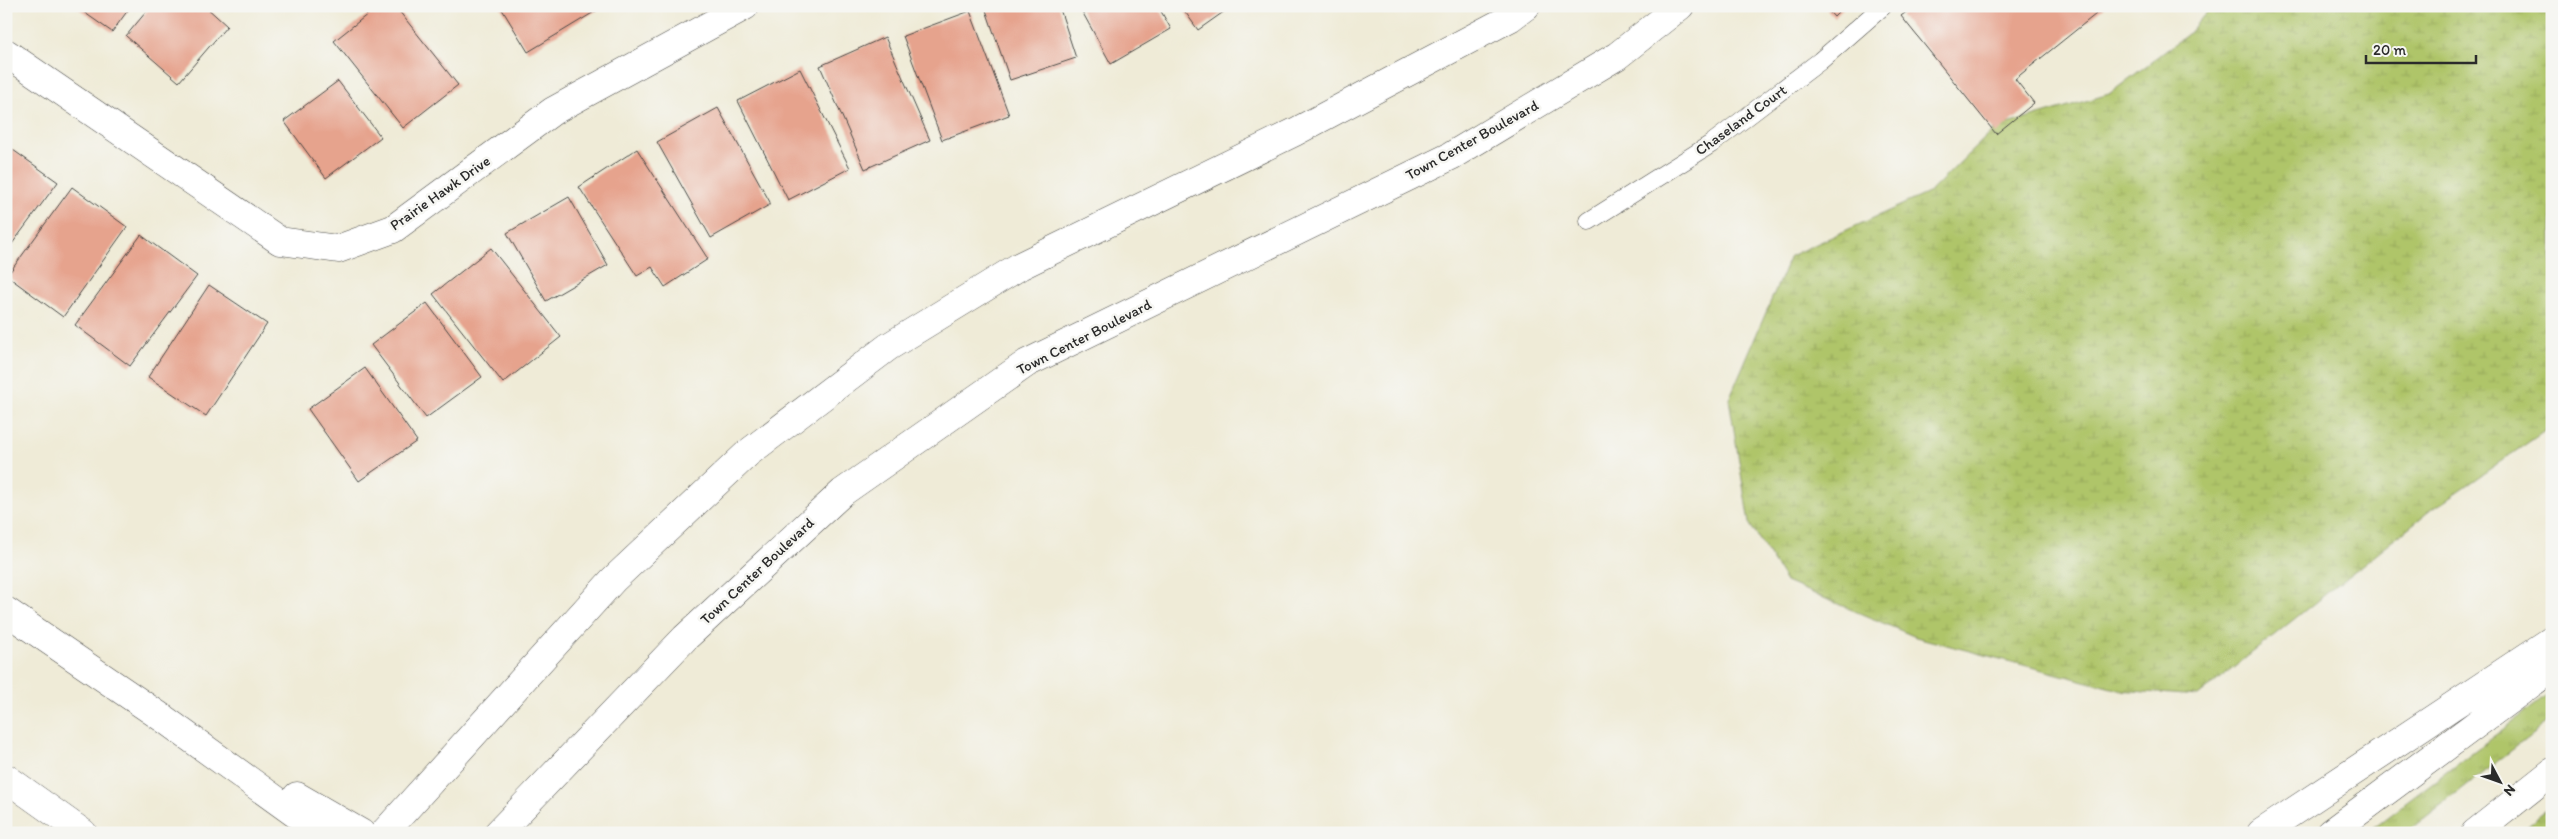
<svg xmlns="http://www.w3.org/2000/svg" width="2558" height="839" viewBox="0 0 2558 839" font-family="Itim,sans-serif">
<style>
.grass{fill:url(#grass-tufts);stroke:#6d784a}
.wetland{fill:url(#wetland-marsh);stroke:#6d784a}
.building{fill:#e6a38d}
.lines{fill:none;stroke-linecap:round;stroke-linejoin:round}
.service-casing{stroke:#484845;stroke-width:19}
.minor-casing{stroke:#484845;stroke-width:29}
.secondary-casing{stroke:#484845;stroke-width:29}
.motorway-casing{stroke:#484845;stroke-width:29}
.service{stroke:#fff;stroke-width:18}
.minor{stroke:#fff;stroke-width:28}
.secondary{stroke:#fff;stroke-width:28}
.motorway{stroke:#fff;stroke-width:28}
.labels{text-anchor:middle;stroke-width:5;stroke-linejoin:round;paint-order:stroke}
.street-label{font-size:15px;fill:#2b2b2b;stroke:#f6f6f2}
</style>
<defs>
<pattern id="grass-tufts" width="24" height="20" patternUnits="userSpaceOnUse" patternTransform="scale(1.25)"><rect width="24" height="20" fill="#afc569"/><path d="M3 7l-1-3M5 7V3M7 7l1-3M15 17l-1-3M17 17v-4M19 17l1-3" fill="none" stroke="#97a95b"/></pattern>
<pattern id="wetland-marsh" width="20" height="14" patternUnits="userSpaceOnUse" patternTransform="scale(1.25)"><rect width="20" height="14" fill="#afc569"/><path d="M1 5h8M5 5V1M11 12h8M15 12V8" fill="none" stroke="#97a95b"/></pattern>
</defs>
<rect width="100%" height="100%" fill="#f6f6f2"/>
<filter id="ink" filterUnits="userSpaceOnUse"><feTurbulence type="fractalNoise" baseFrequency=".02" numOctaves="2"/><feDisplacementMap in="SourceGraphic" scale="10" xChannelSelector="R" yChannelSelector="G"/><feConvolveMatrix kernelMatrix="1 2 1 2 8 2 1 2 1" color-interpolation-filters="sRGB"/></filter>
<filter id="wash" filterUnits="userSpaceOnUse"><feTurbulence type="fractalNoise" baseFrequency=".0096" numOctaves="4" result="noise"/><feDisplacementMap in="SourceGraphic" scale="20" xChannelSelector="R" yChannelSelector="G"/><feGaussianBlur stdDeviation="1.12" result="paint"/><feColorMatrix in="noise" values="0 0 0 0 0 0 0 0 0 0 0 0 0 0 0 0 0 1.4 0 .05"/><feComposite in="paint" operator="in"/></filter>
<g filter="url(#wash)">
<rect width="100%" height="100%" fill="#efebd7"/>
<!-- grass -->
<path class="grass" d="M2552 692V719L2405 833H2366Z
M2552 806V833H2518Z"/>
<!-- wetland -->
<path class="wetland" d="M2212 6H2552V426L2432 509 2198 696 2119 690 1916 637 1786 582 1749 523 1729 399 1790 256 1930 192 1995 128 2109 94 2188 34Z"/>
<g id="blocks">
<!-- building -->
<path class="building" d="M75 6H131L112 32Z
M151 6H205L227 26 179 82 126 36Z
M378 6H395L458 85 403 128 334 41Z
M500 6H604L528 52Z
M996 6H1059L1076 58 1010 80 986 10Z
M1079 6H1158L1171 29 1111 64Z
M1181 6H1232L1198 30Z
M1824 6H1845L1834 17Z
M1914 6H2106L2015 79 2034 103 1996 134 1901 16Z
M970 11 1009 115 942 140 903 36Z
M885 37 930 140 865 169 820 66Z
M800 69 850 168 788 200 738 101Z
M338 81 381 137 326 178 284 121Z
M718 108 771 204 711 238 657 142Z
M6 145 58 182 6 252Z
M637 149 708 259 665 287 652 267 637 276 579 187Z
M72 187 127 227 63 317 7 276Z
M569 197 608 265 546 301 507 233Z
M141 235 197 276 130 366 75 325Z
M491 248 561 337 503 383 433 294Z
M209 285 267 324 206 416 148 377Z
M427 303 482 377 426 418 371 345Z
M365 368 417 441 359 481 308 409Z"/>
</g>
</g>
<g filter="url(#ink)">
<use href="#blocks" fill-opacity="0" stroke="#484845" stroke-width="1"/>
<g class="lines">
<defs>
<path id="service" d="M1589 221 1711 144 1820 61 1883 6"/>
<path id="minor" d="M6 53 280 241 338 249 393 229 553 111 745 6"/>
<path id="secondary" d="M384 833 613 580 748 453 888 347 1020 266 1295 132 1510 18 1526 6
M498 833 685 638 843 492 1027 363 1451 156 1617 56 1680 6"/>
<path id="motorway" d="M6 611 164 719 322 833
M6 778 83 833
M297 796 361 833
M2261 833 2552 640
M2330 833 2552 668
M2475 833 2552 772"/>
</defs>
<!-- service casing -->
<use href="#service" class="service-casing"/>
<!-- minor casing -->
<use href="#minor" class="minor-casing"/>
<!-- secondary casing -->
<use href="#secondary" class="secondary-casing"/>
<!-- motorway casing -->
<use href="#motorway" class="motorway-casing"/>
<!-- service -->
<use href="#service" class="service"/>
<!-- minor -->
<use href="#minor" class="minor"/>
<!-- secondary -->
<use href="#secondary" class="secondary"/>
<!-- motorway -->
<use href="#motorway" class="motorway"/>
</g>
</g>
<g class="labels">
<!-- street labels -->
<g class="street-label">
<text transform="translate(1741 120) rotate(-36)" y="5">Chaseland Court</text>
<text transform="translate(1472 140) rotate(-29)" y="5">Town Center Boulevard</text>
<text transform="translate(440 193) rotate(-35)" y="5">Prairie Hawk Drive</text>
<text transform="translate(1084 337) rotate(-27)" y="5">Town Center Boulevard</text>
<text transform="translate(757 571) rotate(-43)" y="5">Town Center Boulevard</text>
</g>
</g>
<!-- margin -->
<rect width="2558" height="839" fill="none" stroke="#f6f6f2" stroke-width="25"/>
<!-- north arrow -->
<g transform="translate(2500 782) rotate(131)" stroke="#f6f6f2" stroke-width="4" paint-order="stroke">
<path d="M0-4L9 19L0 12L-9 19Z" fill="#2b2b2b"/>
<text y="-8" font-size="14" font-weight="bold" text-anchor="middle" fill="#2b2b2b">N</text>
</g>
<!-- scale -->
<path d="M2366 55v8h110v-8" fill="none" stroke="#2b2b2b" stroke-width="2.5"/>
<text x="2373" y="55" font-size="15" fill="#2b2b2b" stroke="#f6f6f2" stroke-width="4" paint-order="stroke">20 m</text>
</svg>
